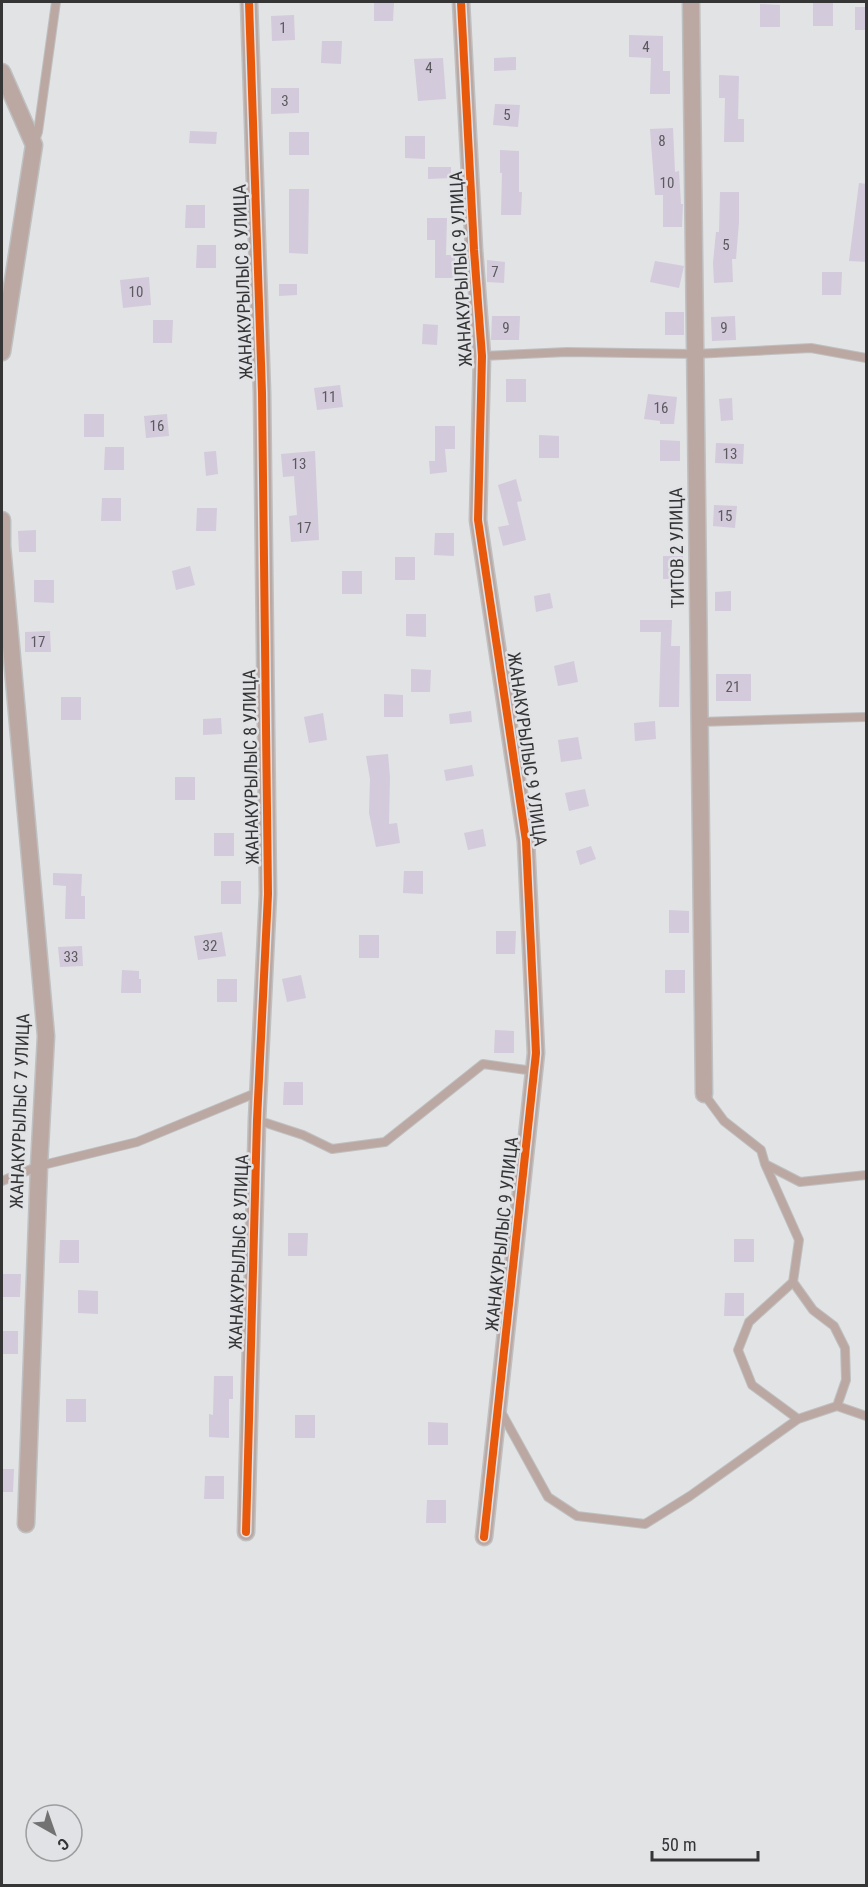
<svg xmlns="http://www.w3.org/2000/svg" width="868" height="1887" viewBox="0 0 868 1887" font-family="'Roboto Condensed',sans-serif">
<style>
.building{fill:#d3cadb}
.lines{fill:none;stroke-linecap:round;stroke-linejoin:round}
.service-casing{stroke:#bfc0c1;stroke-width:10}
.minor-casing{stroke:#bfc0c1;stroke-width:19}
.service{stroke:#bca8a3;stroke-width:8}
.minor{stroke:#bca8a3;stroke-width:16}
.cycleway-casing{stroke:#e1e2e5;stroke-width:11}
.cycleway{stroke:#e8590c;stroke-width:8}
.labels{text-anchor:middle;stroke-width:5;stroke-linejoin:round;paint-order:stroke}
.number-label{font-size:15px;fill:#5c5a5f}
.street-label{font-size:18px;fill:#353536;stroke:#e1e2e5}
</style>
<rect width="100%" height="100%" fill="#e2e3e4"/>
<!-- building -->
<path class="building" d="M374 2H394L393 21H374Z
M813 3H833V26H813Z
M760 4 780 5V27H760Z
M855 7H867V30H855Z
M294 15 295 40 272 41 271 16Z
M629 35 663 36V71H670V94H650L651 58 629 57Z
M322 41H342L341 64 321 63Z
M516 57V70L494 71V58Z
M443 58 446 99 418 101 414 59Z
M719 75 739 76 738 119H744V142H724L725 98H719Z
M271 88H299V113L271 114Z
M495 104 520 105 518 127 493 125Z
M673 128 675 172 679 171 681 204H683L682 227H663V195H655L650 129Z
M190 131 217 132 216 144 189 143Z
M289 132H309V155H289Z
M405 136H425V159L405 158Z
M500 150 519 151V192H522L521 215H501L502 173H500Z
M428 167H451V178L428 179Z
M859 183 867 184V262L849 261Z
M289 189H309L308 254 289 253Z
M720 192H739V222L736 259H732L733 282 714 283 713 263 716 232H719Z
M186 205H205V228H185Z
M427 218H447L446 255H455V278H435V240H427Z
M197 245H216V268H196Z
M487 260 505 262 504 283 487 282Z
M655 261 684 266 679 288 650 282Z
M822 272H842L841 295H822Z
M149 277 151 305 123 308 120 280Z
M279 284H297V295L279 296Z
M665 312H684V335H665Z
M492 316H520L519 340H491Z
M735 316 736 340 712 341 711 317Z
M153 320H173L172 343H153Z
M423 324 438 325 437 345 422 344Z
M506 379H526V402H506Z
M340 385 343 407 317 410 314 388Z
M648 394 677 397 674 424H660V421L644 419Z
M732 398 733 420 721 421 719 399Z
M84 414H104V437H84Z
M167 414 169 436 146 438 144 416Z
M435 426H455V449H445L447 472 430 474 429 461H435Z
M539 435 559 436V458H539Z
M660 440 680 441V461H660Z
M716 443 744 444 743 464 715 463Z
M105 447H124V470H104Z
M216 451 218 474 206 476 204 452Z
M315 451 319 540 291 542 289 516 297 515 294 476 283 477 281 454Z
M516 479 522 501 517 502 526 540 503 546 498 527 509 525 498 485Z
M102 498H121V521H101Z
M714 505 737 506 735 528 713 526Z
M197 508H217L216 531H196Z
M36 530V552H19L18 531Z
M435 533H454V556L434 555Z
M663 556H683L682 579H663Z
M395 557H415V580H395Z
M190 566 195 585 176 590 172 571Z
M342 571H362V594H342Z
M34 580H54V603L34 602Z
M731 591V611H715V592Z
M550 593 553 608 536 612 534 596Z
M406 614H426V637L406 636Z
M640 620H672L671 646H680L679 707H659L661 632H640Z
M50 631 51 652H25V632Z
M574 661 578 682 558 686 554 666Z
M411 669 431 670 430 692H411Z
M716 674H751V701H716Z
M384 694 403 695V717H384Z
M61 697H81V720H61Z
M471 711 472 722 450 724 449 714Z
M323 713 327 740 309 743 304 717Z
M221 718 222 734 203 735V719Z
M655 721 656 739 635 741 634 723Z
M578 737 582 759 561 762 558 740Z
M388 754 390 777 389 824 397 823 400 843 376 847 369 813 370 779 366 756Z
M472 765 474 776 446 781 444 770Z
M175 777H195V800H175Z
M585 789 589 806 569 811 565 793Z
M483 829 486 846 468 850 464 833Z
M214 833H234V856H214Z
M591 846 596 859 580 865 576 851Z
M404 871H423V894L403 893Z
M53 873 82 874 81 896H85V919H65L66 886 53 885Z
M221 881H241V904H221Z
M669 910 689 911V933H669Z
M496 931H516L515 954H496Z
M222 932 226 956 198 960 194 936Z
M359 935H379V958H359Z
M82 946 83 966 60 967 58 947Z
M122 970 139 971V979H141V993H121Z
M665 970H685V993H665Z
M301 975 306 998 287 1002 282 979Z
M217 979H237V1002H217Z
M495 1030 514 1031V1053H494Z
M284 1082H303V1105H283Z
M288 1233H308L307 1256H288Z
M734 1239H754V1262H734Z
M60 1240H79V1263H59Z
M2 1274H21L20 1297H2Z
M78 1290 98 1291V1314L78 1313Z
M725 1293H744V1316H724Z
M2 1331H18V1354H2Z
M214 1376H233V1399H229V1438L209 1437V1414L213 1415Z
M66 1399H86V1422H66Z
M295 1415H315V1438H295Z
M428 1422 448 1423V1445H428Z
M2 1469H14L13 1492H2Z
M205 1476H224V1499H204Z
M427 1500H446V1523H426Z"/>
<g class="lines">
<defs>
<path id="service" d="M34 143 38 132 56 2
M482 356 567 352 695 354 811 348 866 358
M699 722 866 717
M704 1094 724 1121 761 1150 765 1164 800 1182 866 1175
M257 1120 303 1135 332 1149 385 1142 483 1064 534 1071
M765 1164 799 1240 793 1282 749 1322 738 1350 752 1385 798 1419
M2 1181 39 1166 137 1142 258 1092
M793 1282 813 1310 834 1326 845 1348 846 1380 837 1406
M500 1410 548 1497 577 1516 645 1524 690 1496 798 1419 837 1406 866 1416"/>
<path id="minor" d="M461 2 474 250 482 356 478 520 526 841 536 1053 484 1537
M691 2 704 1094
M2 72 34 145 2 352
M2 520V546L46 1036 39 1166 26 1524
M246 1532 257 1120 268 894 262 393 249 2"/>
</defs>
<!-- service casing -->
<use href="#service" class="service-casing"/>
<!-- minor casing -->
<use href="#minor" class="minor-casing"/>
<!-- service -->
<use href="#service" class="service"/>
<!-- minor -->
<use href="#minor" class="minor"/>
<defs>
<path id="cycleway" d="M461 2 474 250 482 356 478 520 526 841 536 1053 484 1537
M246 1532 257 1120 268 894 262 393 249 2"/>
</defs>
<!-- cycleway casing -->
<use href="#cycleway" class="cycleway-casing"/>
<!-- cycleway -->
<use href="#cycleway" class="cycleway"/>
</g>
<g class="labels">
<!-- number labels -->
<g class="number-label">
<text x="283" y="33">1</text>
<text x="646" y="52">4</text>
<text x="429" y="73">4</text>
<text x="285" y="106">3</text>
<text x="507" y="120">5</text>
<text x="662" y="146">8</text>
<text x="667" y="188">10</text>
<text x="726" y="250">5</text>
<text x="495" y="277">7</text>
<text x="136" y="297">10</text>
<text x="506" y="333">9</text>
<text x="724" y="333">9</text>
<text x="329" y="402">11</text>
<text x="661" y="413">16</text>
<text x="157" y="431">16</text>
<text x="730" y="459">13</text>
<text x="299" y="469">13</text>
<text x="725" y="521">15</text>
<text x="304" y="533">17</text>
<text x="38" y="647">17</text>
<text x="733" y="692">21</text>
<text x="210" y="951">32</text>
<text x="71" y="962">33</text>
</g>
<!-- street labels -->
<g class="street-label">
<text transform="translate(461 269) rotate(-93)" y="6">ЖАНАКУРЫЛЫС 9 УЛИЦА</text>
<text transform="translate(243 282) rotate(-92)" y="6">ЖАНАКУРЫЛЫС 8 УЛИЦА</text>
<text transform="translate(677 548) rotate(-91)" y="6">ТИТОВ 2 УЛИЦА</text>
<text transform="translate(527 749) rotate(82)" y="6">ЖАНАКУРЫЛЫС 9 УЛИЦА</text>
<text transform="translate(251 767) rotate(-91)" y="6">ЖАНАКУРЫЛЫС 8 УЛИЦА</text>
<text transform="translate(20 1111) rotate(-88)" y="6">ЖАНАКУРЫЛЫС 7 УЛИЦА</text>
<text transform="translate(502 1234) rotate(-84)" y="6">ЖАНАКУРЫЛЫС 9 УЛИЦА</text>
<text transform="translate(239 1252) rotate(-88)" y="6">ЖАНАКУРЫЛЫС 8 УЛИЦА</text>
</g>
</g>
<!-- border -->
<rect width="868" height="1887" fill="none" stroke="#353536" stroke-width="6"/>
<!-- north arrow -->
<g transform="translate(54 1833) rotate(140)"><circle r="28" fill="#e1e2e5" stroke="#9c9d9f" stroke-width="1.5"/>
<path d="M0-4.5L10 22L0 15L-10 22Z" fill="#727273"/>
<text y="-9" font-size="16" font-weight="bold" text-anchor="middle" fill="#353536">С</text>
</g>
<!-- scale -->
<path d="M652 1851v9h106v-9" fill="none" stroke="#353536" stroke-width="3"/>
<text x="661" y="1851" font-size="18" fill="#353536" stroke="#e1e2e5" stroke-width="4.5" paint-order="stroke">50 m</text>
</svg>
